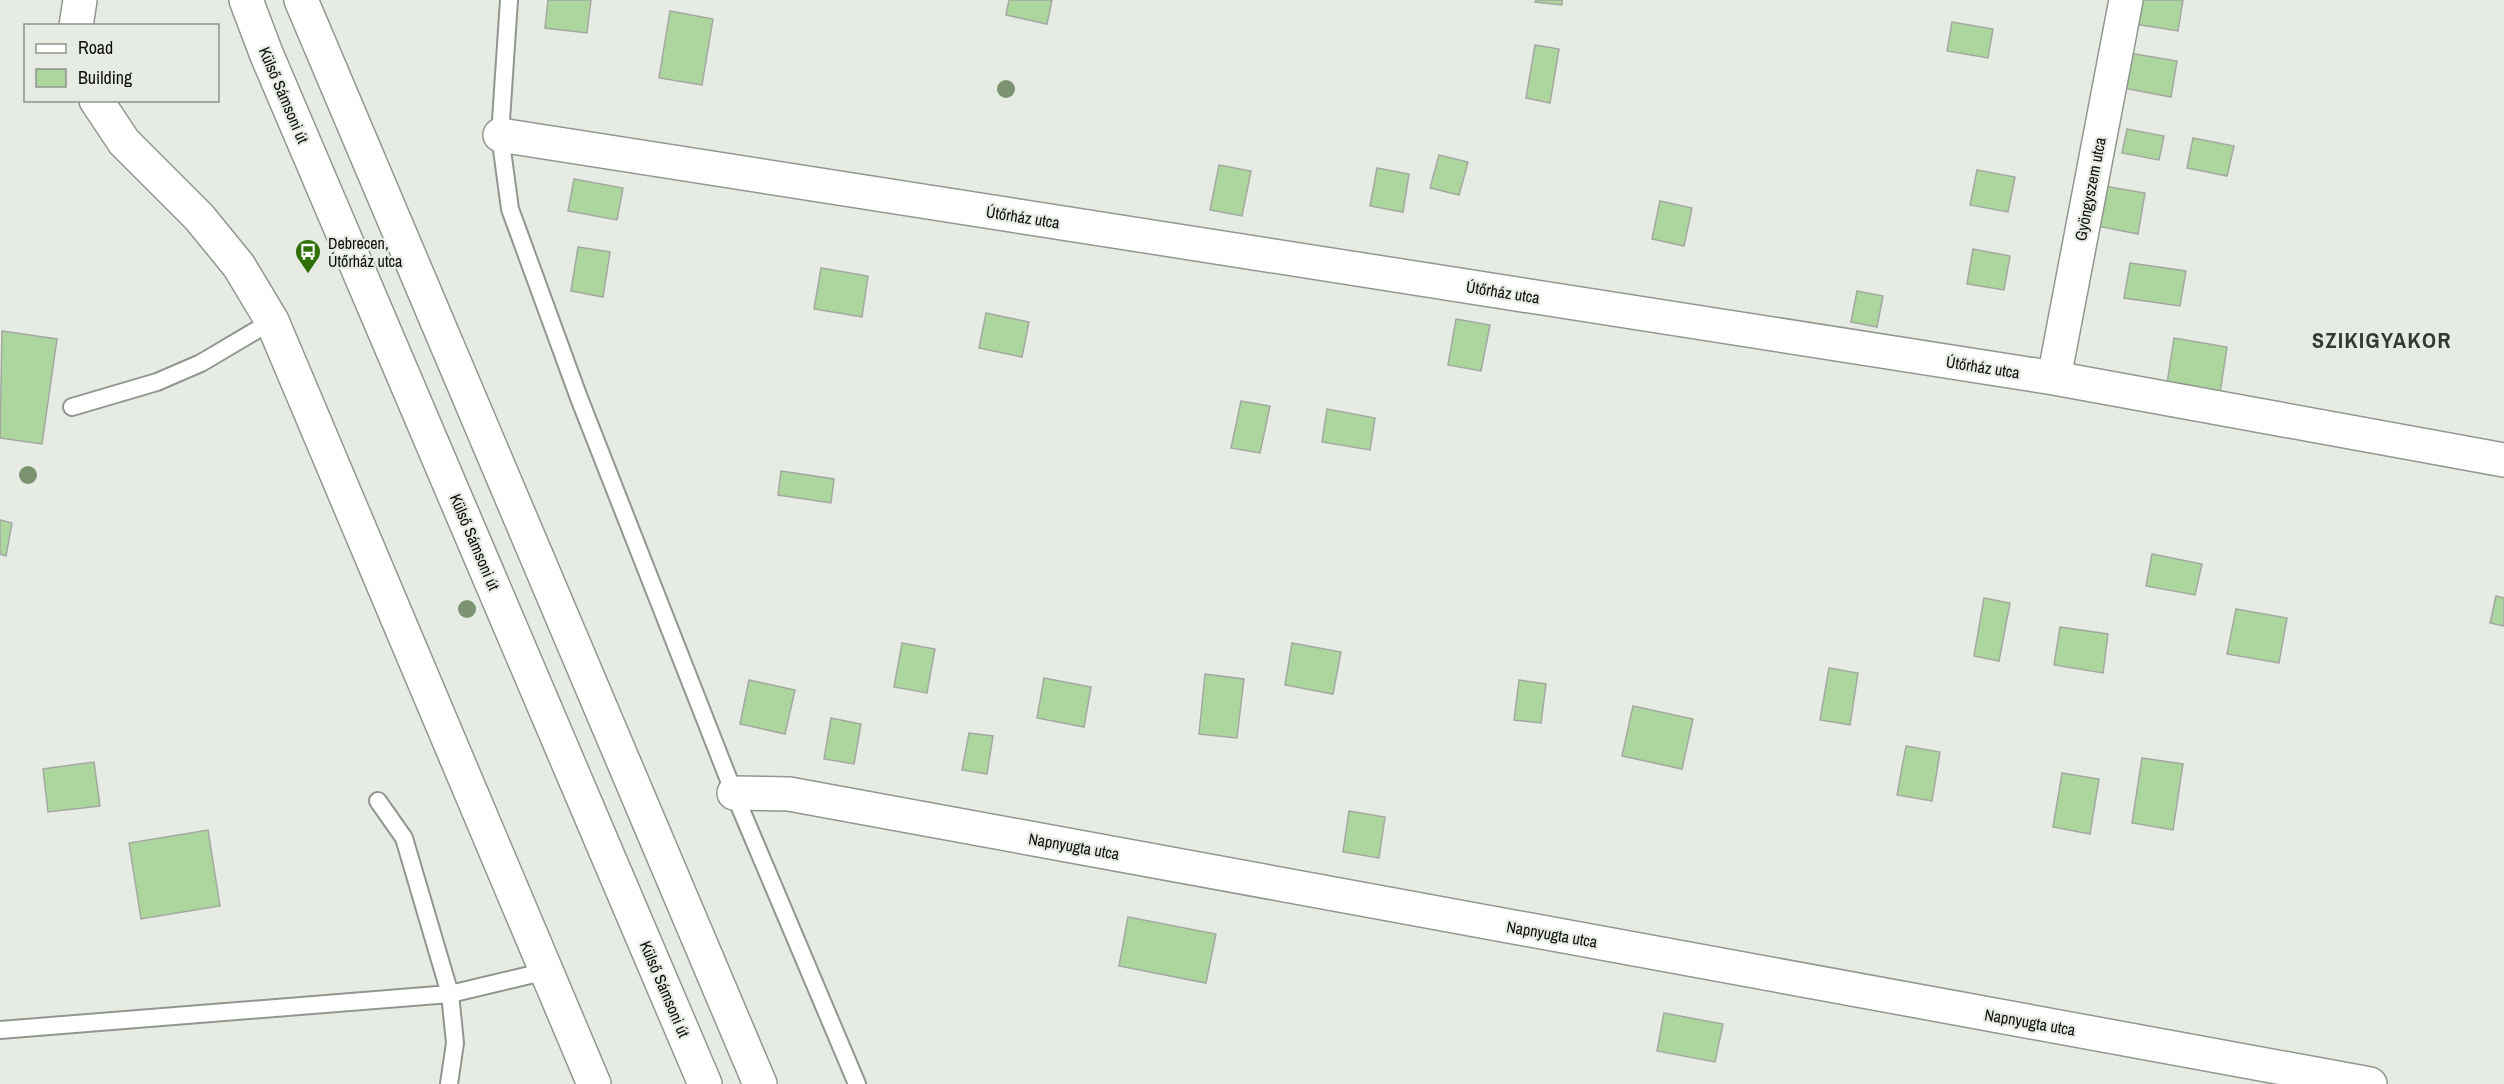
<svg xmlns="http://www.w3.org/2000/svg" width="2504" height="1084" viewBox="0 0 2504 1084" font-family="'Archivo Narrow',sans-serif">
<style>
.building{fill:#add69e;stroke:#a3a8a1;stroke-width:1.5}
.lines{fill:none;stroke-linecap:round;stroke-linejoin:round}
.lane-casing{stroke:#91978f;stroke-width:20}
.street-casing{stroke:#91978f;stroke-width:36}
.primary-casing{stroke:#91978f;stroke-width:36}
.lane{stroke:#fff;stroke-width:16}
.street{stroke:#fff;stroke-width:33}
.primary{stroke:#fff;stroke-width:33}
.tree{fill:#7b9371}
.labels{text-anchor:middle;stroke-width:4.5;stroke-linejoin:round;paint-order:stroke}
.street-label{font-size:16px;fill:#0c0e0b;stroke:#e6ece4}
.poi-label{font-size:16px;fill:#0c0e0b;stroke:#e6ece4;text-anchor:start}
.district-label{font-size:22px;font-weight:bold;letter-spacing:1.5px;fill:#333832;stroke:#e6ece4}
</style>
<rect width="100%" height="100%" fill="#e6ece4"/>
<!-- building -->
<path class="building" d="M548 0H591L587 33 545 28Z
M1009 0H1052L1047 24 1006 15Z
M1536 0H1562V5L1535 2Z
M2138 0H2183L2178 31 2134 24Z
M670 11 713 19 702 85 659 78Z
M1952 22 1993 29 1988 58 1947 51Z
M1535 45 1559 49 1550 103 1526 98Z
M2129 53 2177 61 2171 97 2123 88Z
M2127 129 2164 136 2159 160 2122 153Z
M2193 138 2234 146 2227 176 2187 168Z
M1439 155 1468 162 1459 195 1430 188Z
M1219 165 1251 171 1242 216 1210 210Z
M1377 168 1409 174 1403 212 1370 206Z
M1977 170 2015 177 2008 212 1970 205Z
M574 179 623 188 617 220 568 211Z
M2104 186 2145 193 2138 234 2097 226Z
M1660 201 1692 208 1684 246 1652 239Z
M578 247 610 252 603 297 571 291Z
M1973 249 2010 256 2004 290 1967 284Z
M2130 263 2186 271 2180 306 2124 298Z
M821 268 868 276 862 317 814 309Z
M1857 291 1883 296 1877 327 1851 322Z
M986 313 1029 322 1022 357 979 348Z
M1456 319 1490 325 1481 371 1448 365Z
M2 331 57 339 42 444 0 438Z
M2174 338 2227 347 2220 393 2167 384Z
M1241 401 1270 406 1260 453 1231 448Z
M1327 409 1375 418 1370 450 1322 442Z
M781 471 834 479 831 503 778 495Z
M0 520 12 523 6 556 0 554Z
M2152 554 2202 564 2195 595 2146 586Z
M2496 596 2504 598V626L2490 623Z
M1984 598 2010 603 1999 661 1974 656Z
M2236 609 2287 618 2279 663 2227 654Z
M2060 627 2108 634 2103 673 2054 665Z
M902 643 935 649 927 693 894 687Z
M1292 643 1341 652 1333 694 1285 685Z
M1829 668 1858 673 1850 725 1820 720Z
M1205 674 1244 679 1237 738 1199 734Z
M1044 678 1091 687 1084 727 1037 718Z
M749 680 795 690 785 734 740 724Z
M1519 680 1546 684 1541 723 1514 720Z
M1633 706 1693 719 1682 769 1622 756Z
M831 718 861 724 854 764 824 759Z
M969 733 993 736 987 774 962 770Z
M1906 746 1940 752 1932 801 1897 795Z
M2142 758 2183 764 2173 830 2132 823Z
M94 762 100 806 48 812 43 769Z
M2062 773 2099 779 2090 834 2053 827Z
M1349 811 1385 817 1379 858 1343 852Z
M208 830 220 906 141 919 129 843Z
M1128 917 1216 934 1206 983 1119 966Z
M1664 1013 1723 1024 1715 1062 1657 1051Z"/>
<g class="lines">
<defs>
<path id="lane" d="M509 0 500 135 510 209 579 398 734 793 857 1084
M72 407 157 382 201 363 272 321
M378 801 404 838 450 994 455 1043 449 1084
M0 1030 450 994 547 971"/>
<path id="street" d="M76 26 80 0
M96 100 124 142 199 217 239 266 272 321 594 1084
M500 135 2054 378 2504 460
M2054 378 2126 0
M734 793 789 794 2370 1084"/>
<path id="primary" d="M246 0 266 53 705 1084
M301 0 760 1084"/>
</defs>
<!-- lane casing -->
<use href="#lane" class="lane-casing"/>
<!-- street casing -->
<use href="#street" class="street-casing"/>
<!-- primary casing -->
<use href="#primary" class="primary-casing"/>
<!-- lane -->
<use href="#lane" class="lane"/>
<!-- street -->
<use href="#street" class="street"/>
<!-- primary -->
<use href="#primary" class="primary"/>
</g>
<!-- trees -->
<g class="tree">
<circle cx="1006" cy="89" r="9"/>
<circle cx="28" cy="475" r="9"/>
<circle cx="467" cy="609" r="9"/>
</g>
<!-- icons -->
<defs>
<symbol id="bus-pin" viewBox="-11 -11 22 30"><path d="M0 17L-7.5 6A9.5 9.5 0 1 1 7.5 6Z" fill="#2f6f07" stroke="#e6ece4"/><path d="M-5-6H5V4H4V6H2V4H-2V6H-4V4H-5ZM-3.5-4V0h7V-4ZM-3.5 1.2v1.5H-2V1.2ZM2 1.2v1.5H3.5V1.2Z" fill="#fff"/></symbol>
</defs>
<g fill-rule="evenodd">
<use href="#bus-pin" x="293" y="237" width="30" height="40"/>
</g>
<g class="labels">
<!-- street labels -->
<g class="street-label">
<text transform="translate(284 95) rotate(67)" y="6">Külső Sámsoni út</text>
<text transform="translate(2090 189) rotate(-79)" y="6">Gyöngyszem utca</text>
<text transform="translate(1023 217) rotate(9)" y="6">Útőrház utca</text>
<text transform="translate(1503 292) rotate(9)" y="6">Útőrház utca</text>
<text transform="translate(1983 367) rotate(9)" y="6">Útőrház utca</text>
<text transform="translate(475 542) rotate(67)" y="6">Külső Sámsoni út</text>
<text transform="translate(1074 846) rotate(10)" y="6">Napnyugta utca</text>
<text transform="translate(1552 934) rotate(10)" y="6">Napnyugta utca</text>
<text transform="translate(665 989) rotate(67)" y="6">Külső Sámsoni út</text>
<text transform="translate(2030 1022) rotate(10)" y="6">Napnyugta utca</text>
</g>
<!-- poi labels -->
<g class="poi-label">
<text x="328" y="249">Debrecen,<tspan x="328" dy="18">Útőrház utca</tspan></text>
</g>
<!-- district labels -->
<g class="district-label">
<text x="2382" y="348">SZIKIGYAKOR</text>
</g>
</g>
<!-- legend -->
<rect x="24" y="24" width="195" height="78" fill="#e6ece4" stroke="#8f938d" stroke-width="1.5"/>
<rect x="36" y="44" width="30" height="9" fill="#ffffff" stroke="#8f938d" stroke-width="1.5"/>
<text x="78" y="54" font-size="18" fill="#0c0e0b">Road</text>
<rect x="36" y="69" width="30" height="18" fill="#add69e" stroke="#8f938d" stroke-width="1.5"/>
<text x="78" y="84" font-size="18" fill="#0c0e0b">Building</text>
</svg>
